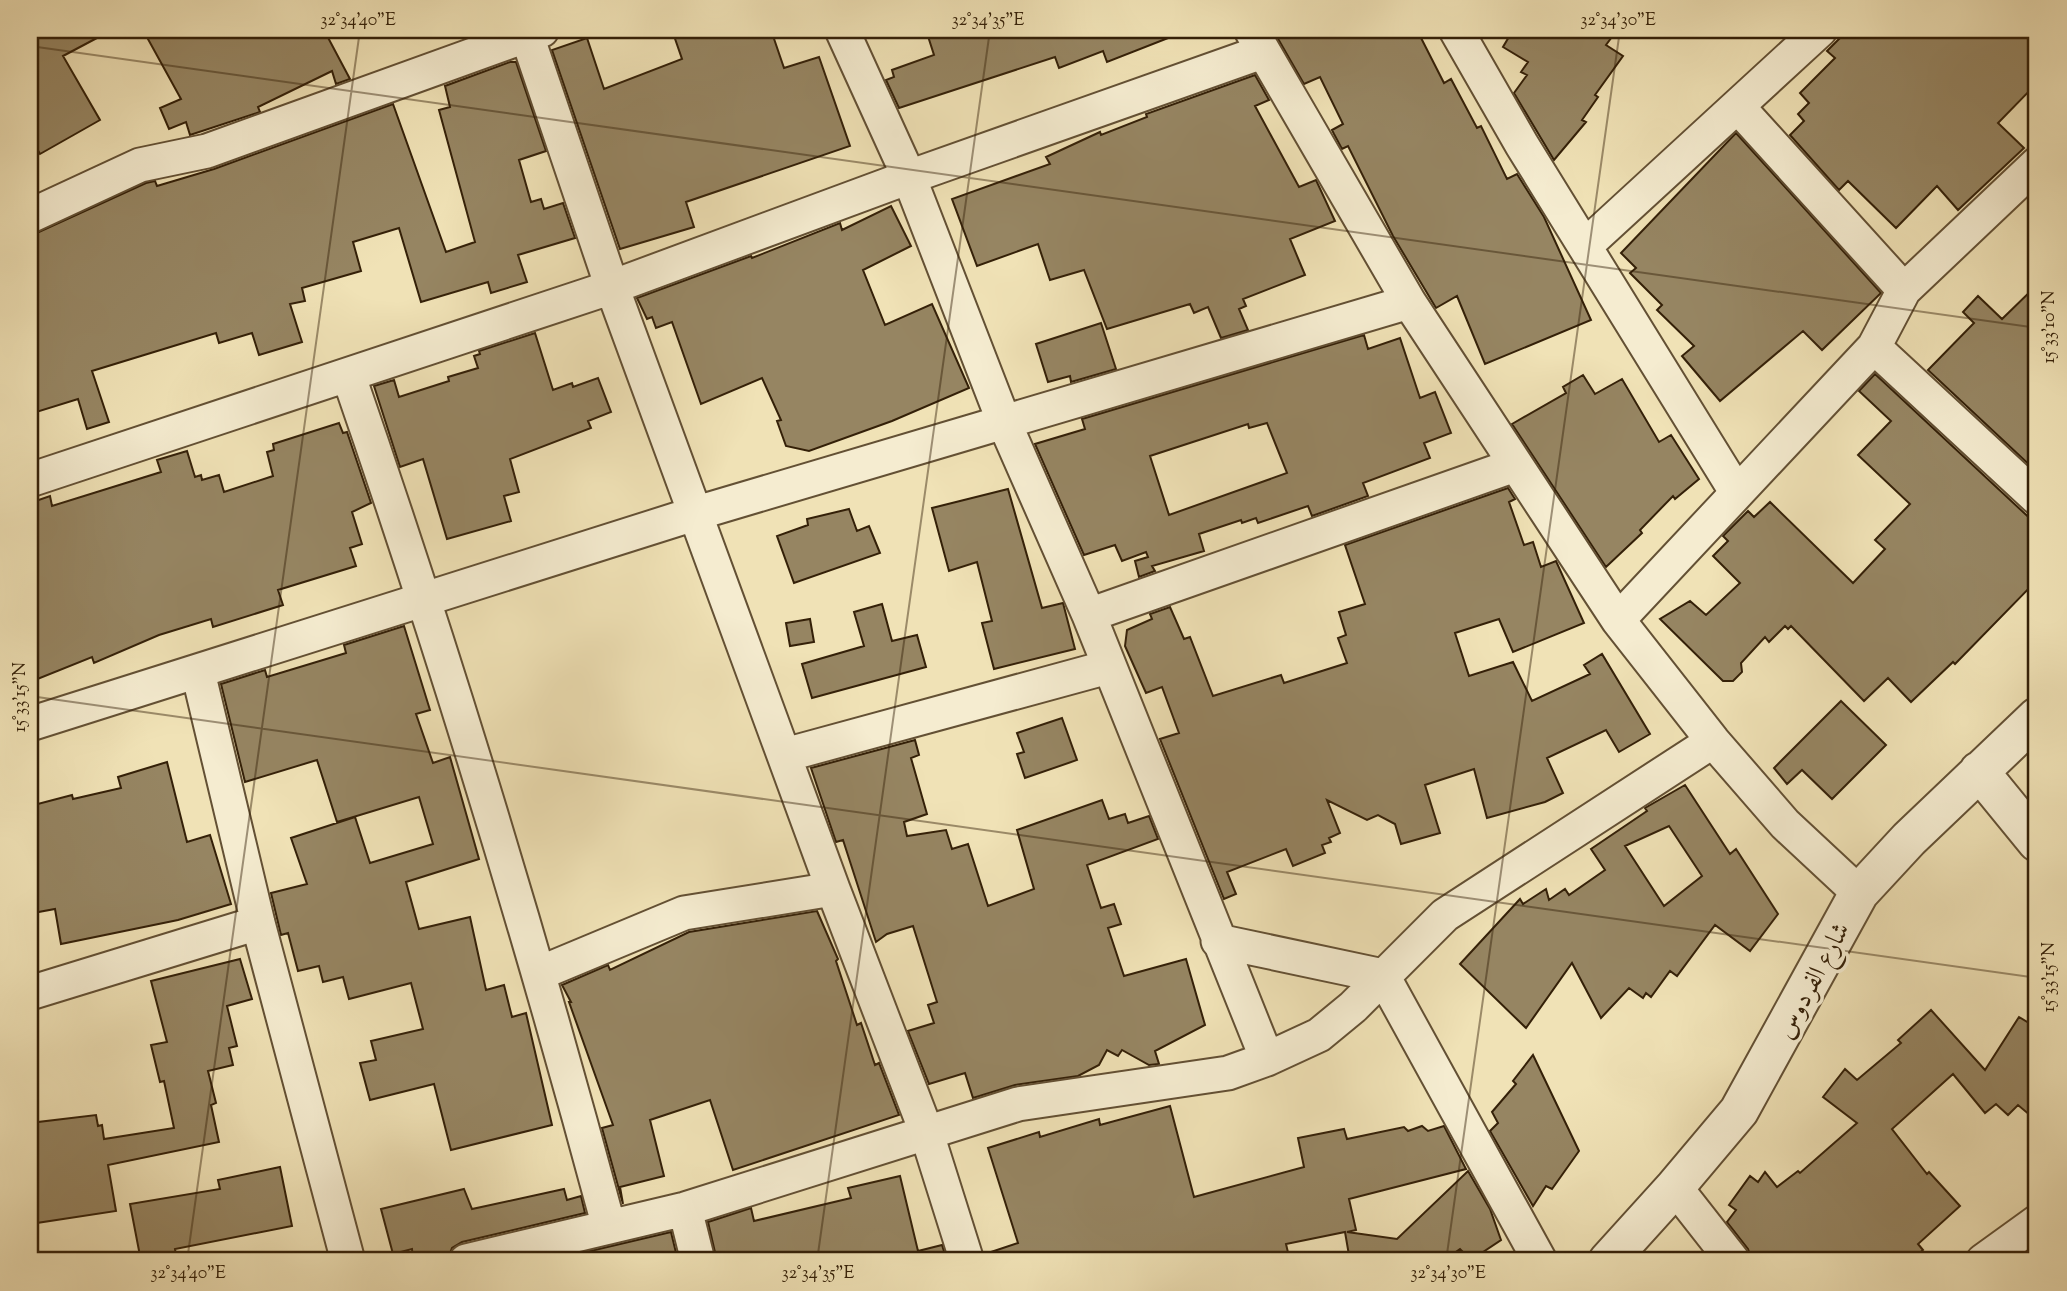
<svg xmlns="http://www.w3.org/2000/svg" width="2067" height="1291" viewBox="0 0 2067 1291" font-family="'Sorts Mill Goudy',Amiri,serif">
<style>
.building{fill:#968562;stroke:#342008;stroke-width:2;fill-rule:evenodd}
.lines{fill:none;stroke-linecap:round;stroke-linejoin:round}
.minor-casing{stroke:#635034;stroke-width:37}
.tertiary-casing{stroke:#635034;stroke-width:42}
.minor{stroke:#f5ecd0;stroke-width:33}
.tertiary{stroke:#f5ecd0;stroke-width:38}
.ticks{fill:none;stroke:#342008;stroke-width:2;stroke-opacity:0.45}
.labels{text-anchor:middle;stroke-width:7;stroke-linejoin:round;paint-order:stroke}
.street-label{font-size:26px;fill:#342008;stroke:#f5ecd0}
.neatline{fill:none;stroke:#342008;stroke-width:2.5}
.ticks-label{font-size:18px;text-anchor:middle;fill:#342008}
</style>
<rect width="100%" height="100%" fill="#f0e2b6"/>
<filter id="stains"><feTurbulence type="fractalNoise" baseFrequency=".00286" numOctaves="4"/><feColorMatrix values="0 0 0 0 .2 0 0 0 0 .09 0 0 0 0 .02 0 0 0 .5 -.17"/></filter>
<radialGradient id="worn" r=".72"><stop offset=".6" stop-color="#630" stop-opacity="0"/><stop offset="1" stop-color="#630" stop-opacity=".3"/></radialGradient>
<!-- building -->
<path class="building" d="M30 30H112L63 56 100 120 40 154 30 136Z
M143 30H324L350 79 336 84 332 71 258 107 260 112 190 135 186 122 169 129 160 108 181 99Z
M672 30H771L784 68 819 57 850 146 686 202 694 227 620 249 552 50 587 38 604 89 682 59Z
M926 30H1186V31L1107 62 1103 51 1059 68 1055 57 899 108 886 80 894 77 892 70 934 55Z
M1273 30H1417L1444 83 1451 79 1477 128 1481 126 1507 179 1517 174 1544 217 1591 320 1485 364 1457 296 1436 308 1393 236 1348 146 1342 149 1334 134 1332 130 1343 124 1320 77 1304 84Z
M1513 30H1617L1606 45 1623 56 1595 95 1598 97 1582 120 1586 122 1554 160 1514 93 1527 75 1521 72 1528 62 1503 47Z
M1848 30H2037V83L1998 123 2024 148 1958 210 1937 186 1896 228 1848 181 1839 190 1790 135 1804 121 1798 114 1809 103 1800 93 1835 58 1827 51Z
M510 62H516L546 151 519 160 531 202 541 199 544 209 563 203 575 238 518 255 527 282 491 293 488 282 421 302 399 228 353 242 361 271 302 288 305 301 290 304 302 342 259 355 252 333 219 343 216 333 92 371 109 422 87 429 78 399 30 414V236L146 183 155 181 157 186 214 169 393 104 446 252 475 242 439 110 450 107 445 86Z
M1255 75 1269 100 1255 106 1299 187 1316 180 1335 221 1290 239 1305 275 1243 299 1246 306 1239 309 1248 330 1221 338 1208 307 1194 313 1190 304 1107 329 1084 270 1050 280 1038 244 977 266 952 199 1050 164 1046 157 1100 132 1101 135 1147 117 1146 114Z
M1736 133 1881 293 1822 350 1803 331 1720 401 1682 356 1694 346 1657 310 1662 305 1630 273 1636 268 1621 253Z
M891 206 911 246 863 270 885 325 932 304 969 388 892 421 809 451 786 446 777 421 781 420 762 378 701 404 672 322 656 328 652 317 647 319 637 298 751 256 752 258 840 223 842 230Z
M2037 285V472L1928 370 1974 323 1963 312 1978 296 2002 319Z
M1101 323 1116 369 1071 382 1070 376 1048 382 1036 344Z
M535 333 553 390 572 383 573 387 598 378 611 412 588 421 591 428 510 459 519 492 504 496 511 521 447 539 423 459 400 467 374 386 394 380 399 397 449 381 448 377 478 368 474 356 480 354 479 351Z
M1364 335 1368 349 1400 338 1420 398 1435 392 1451 433 1424 443 1430 458 1363 483 1368 496 1312 516 1308 506 1258 523 1256 518 1242 523 1241 520 1199 534 1204 551 1152 566 1155 571 1139 577 1135 561 1148 557 1146 552 1122 561 1115 545 1084 555 1035 444 1085 429 1082 419ZM1267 423 1287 473 1169 515 1150 456 1248 424 1249 428Z
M1875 374 2037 525V580L1955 664 1953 662 1911 702 1888 678 1864 701 1791 626 1788 629 1785 626 1769 642 1765 637 1741 663 1742 672 1733 681H1723L1660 619 1690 601 1706 615 1740 583 1713 556 1728 541 1723 536 1748 511 1754 517 1770 502 1853 583 1885 549 1875 540 1910 504 1858 455 1891 421 1859 391Z
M1583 375 1595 394 1622 379 1659 442 1671 435 1699 479 1675 499 1673 496 1640 530 1642 533 1606 567 1512 424 1566 393 1563 387Z
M339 423 343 433 347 432 371 503 352 512 362 544 350 548 356 566 278 590 283 605 213 627 211 619 159 635 94 663 92 657 30 682V503L50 496 52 506 161 472 157 460 187 451 195 477 201 475 202 480 219 475 224 492 273 476 267 452 274 450 273 444Z
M1508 488 1515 499 1509 502 1524 545 1533 542 1541 567 1556 561 1584 623 1513 652 1499 619 1455 633 1469 676 1513 662 1532 701 1590 674 1584 665 1602 654 1650 734 1619 752 1606 730 1547 758 1563 793 1545 802 1487 818 1474 769 1425 785 1440 833 1401 844 1395 824 1378 815 1367 820 1327 800 1340 833 1329 838 1331 842 1322 845 1325 853 1293 866 1286 849 1227 872 1236 894 1224 899 1160 739 1179 733 1162 687 1146 693 1125 646 1127 630 1152 619 1150 614 1170 607 1184 639 1190 637 1213 696 1281 675 1284 683 1347 663 1338 638 1346 635 1339 612 1365 604 1345 545Z
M1008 489 1042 608 1063 603 1075 649 994 669 982 623 992 621 977 562 949 571 932 508Z
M849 509 857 531 869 526 880 553 794 583 777 536 808 525 807 519Z
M882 604 892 641 917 635 926 667 812 698 802 664 864 646 854 612Z
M810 619 814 642 790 646 786 623Z
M404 626 430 710 416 714 433 763 450 757 479 859 406 882 419 929 470 917 486 990 504 985 512 1017 526 1013 552 1125 451 1150 434 1084 370 1100 360 1063 376 1060 371 1041 423 1029 411 983 349 999 343 977 323 982 319 966 298 971 288 933 281 935 271 893 307 884 291 838 355 817 370 863 433 844 419 797 337 822 317 760 245 782 221 684 265 670 267 677 346 653 344 645Z
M1841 701 1886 745 1832 799 1802 770 1787 784 1774 768Z
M1062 718 1077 760 1025 778 1017 754 1024 752 1017 733Z
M915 740 919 755 911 758 927 814 904 822 907 836 946 830 952 849 968 844 988 906 1034 889 1017 830 1102 800 1109 819 1125 814 1128 823 1149 816 1158 839 1087 865 1101 908 1114 904 1121 924 1108 928 1124 976 1186 959 1205 1025 1155 1051 1159 1064 1149 1065 1122 1050 1118 1056 1107 1050 1099 1065 1078 1076 1015 1085 973 1098 965 1073 929 1084 908 1031 934 1023 928 1005 937 1002 913 926 887 934 876 942 843 840 836 842 811 768Z
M167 762 187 842 210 835 231 904 178 920 61 944 55 909 33 913 30 895V806L72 795 73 799 121 788 118 777Z
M1685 785 1730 854 1736 849 1778 914 1750 951 1715 925 1677 976 1670 971 1651 997 1646 993 1643 998 1629 988 1601 1018 1572 963 1526 1028 1460 964 1520 899 1523 904 1546 889 1549 900 1565 889 1569 895 1605 870 1591 849 1647 811 1645 808ZM1669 826 1702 876 1664 906 1625 846Z
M817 911 838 959 836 961 857 1025 861 1023 875 1065 879 1063 899 1115 733 1170 710 1100 650 1120 664 1176 620 1187 623 1204 602 1128 613 1125 569 1002H571L562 985 608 965 610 970 689 932Z
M240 959 252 999 227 1006 237 1046 229 1048 233 1065 208 1071 216 1103 211 1105 219 1142 108 1165 116 1211 30 1224V1123L96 1115 98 1126 102 1125 104 1139 174 1128 164 1081 160 1082 151 1045 167 1042 151 981Z
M1931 1010 1985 1070 2019 1017 2037 1028V1121L2018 1105 2008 1115 1996 1104 1985 1113 1953 1074 1892 1129 1927 1174 1929 1172 1960 1206 1918 1244 1923 1250 1910 1261H1752L1748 1249 1727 1222 1736 1210 1729 1205 1750 1176 1758 1182 1765 1172 1777 1187 1798 1171 1800 1173 1857 1123 1823 1097 1845 1069 1857 1080 1901 1043 1898 1040Z
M1533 1055 1579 1151 1552 1189 1546 1186 1533 1206 1490 1131 1498 1123 1492 1112 1516 1084 1513 1081Z
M1170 1106 1194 1197 1304 1167 1298 1138 1344 1129 1347 1139 1404 1127 1408 1131 1422 1126 1428 1131 1444 1126 1466 1169 1349 1199 1356 1230 1347 1232 1397 1239 1468 1171 1490 1209 1501 1240 1471 1260 1460 1249 1443 1261H1350L1345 1232 1286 1244 1290 1261H986L985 1254 1018 1243 988 1148 1039 1132 1040 1137 1099 1119 1100 1125Z
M280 1167 292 1226 175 1249 177 1261H141L130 1204 220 1189 218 1180Z
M900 1176 918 1251 942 1245 947 1261H717L708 1222 751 1208 754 1221 851 1198 848 1188Z
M464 1189 472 1209 564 1189 567 1200 581 1196 585 1213 462 1242 452 1248 447 1261H413L412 1249 393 1254 381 1209Z
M671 1232 678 1261H548Z"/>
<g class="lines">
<defs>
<path id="minor" d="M525 30 612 287 833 889 926 1131 967 1261
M842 30 909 177 1004 422 1089 615 1267 1059
M1251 30 1409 302 1618 620 1713 741 1785 824 1859 893
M1456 30 1522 145 1737 493
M1738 107 1904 290
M30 216 140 165 207 151 542 30
M1585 246 1820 30
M1874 347 2037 498
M349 377C446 657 532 940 609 1227
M30 480 612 287 909 177 1262 52
M1089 615 1515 465
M1618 620 1874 347 1904 290 2037 164
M198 672 258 923 348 1261
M30 724 697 513 1409 302
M785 755 1108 667
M1218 941 1383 976 1540 1261
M540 973 684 913 833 889
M30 993 258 923
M1675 1187 1733 1261
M685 1209 698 1261
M466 1261 685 1209 1018 1104 1228 1073 1267 1059 1319 1035 1353 1007 1445 915 1713 741
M1983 1261 2037 1222"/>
<path id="tertiary" d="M1979 771 2037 842
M1608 1261 1675 1187 1739 1111 1859 893 1909 839 2037 717"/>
</defs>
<!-- minor casing -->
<use href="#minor" class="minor-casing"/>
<!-- tertiary casing -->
<use href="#tertiary" class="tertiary-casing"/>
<!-- minor -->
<use href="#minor" class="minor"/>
<!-- tertiary -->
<use href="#tertiary" class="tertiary"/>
</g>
<!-- ticks -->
<path class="ticks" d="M30 46 2037 328M30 696 2037 978M187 1261 360 30M817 1261 990 30M1446 1261 1620 30"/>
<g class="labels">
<!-- street labels -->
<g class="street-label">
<text transform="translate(1812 980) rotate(-62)" y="9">شارع الفردوس</text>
</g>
</g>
<!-- margin -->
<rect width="2067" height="1291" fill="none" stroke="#f0e2b6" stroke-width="77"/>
<rect x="38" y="38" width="1990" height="1214" class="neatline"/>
<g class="ticks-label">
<text x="358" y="25">32°34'40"E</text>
<text x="988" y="25">32°34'35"E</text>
<text x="1618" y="25">32°34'30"E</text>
<text transform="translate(2048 327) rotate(-90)" y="6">15°33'10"N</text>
<text transform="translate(19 697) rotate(-90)" y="6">15°33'15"N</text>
<text transform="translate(2048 977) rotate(-90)" y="6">15°33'15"N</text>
<text x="188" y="1278">32°34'40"E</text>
<text x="818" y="1278">32°34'35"E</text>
<text x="1448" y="1278">32°34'30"E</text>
</g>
<rect width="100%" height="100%" filter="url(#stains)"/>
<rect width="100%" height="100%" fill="url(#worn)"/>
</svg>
